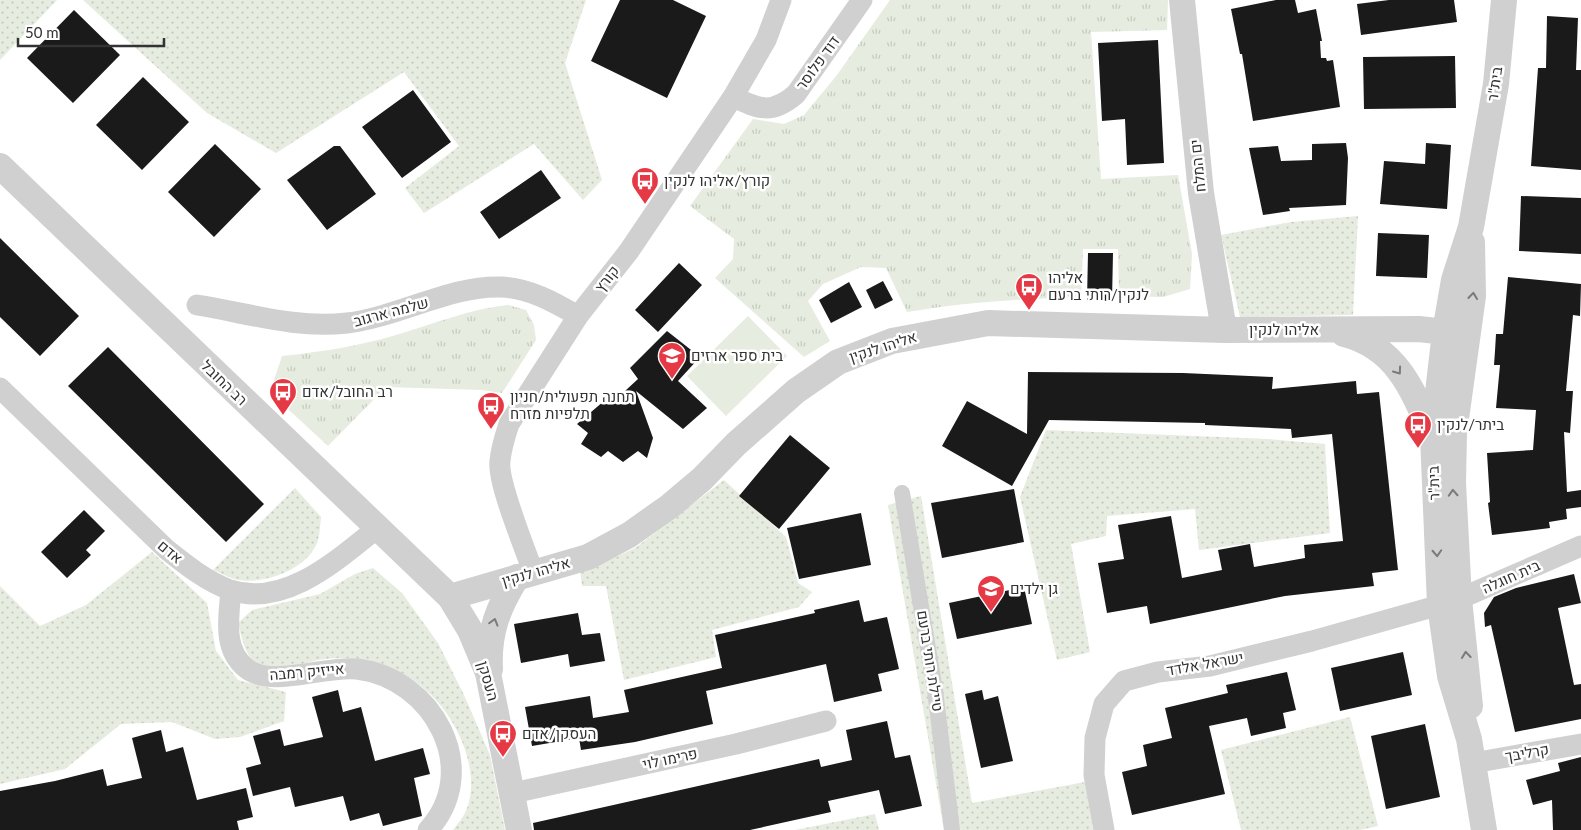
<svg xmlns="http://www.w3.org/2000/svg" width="1581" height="830" viewBox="0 0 1581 830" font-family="Lato,Heebo,sans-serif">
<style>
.grass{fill:url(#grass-tufts)}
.park{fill:url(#park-dots)}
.pitch{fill:#e6ecdf}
.building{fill:#1a1a1a}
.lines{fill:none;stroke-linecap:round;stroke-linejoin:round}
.pedestrian{stroke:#d0d0d0;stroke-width:16}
.minor{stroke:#d0d0d0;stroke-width:21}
.tertiary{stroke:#d0d0d0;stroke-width:26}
.oneway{stroke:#7a7a7a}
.labels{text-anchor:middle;stroke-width:5;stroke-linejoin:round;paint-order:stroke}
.street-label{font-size:15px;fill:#333;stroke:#fff}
.poi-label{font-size:15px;fill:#333;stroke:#fff;text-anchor:start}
</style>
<defs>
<pattern id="grass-tufts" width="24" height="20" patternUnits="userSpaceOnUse" patternTransform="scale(1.25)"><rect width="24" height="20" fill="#e6ecdf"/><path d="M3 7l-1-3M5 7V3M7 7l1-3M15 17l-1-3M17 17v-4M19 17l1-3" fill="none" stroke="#c6cbc0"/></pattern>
<pattern id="park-dots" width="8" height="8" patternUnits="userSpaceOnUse" patternTransform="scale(1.25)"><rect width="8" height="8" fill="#e6ecdf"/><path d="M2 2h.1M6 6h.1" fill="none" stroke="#c6cbc0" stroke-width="1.8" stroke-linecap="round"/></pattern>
</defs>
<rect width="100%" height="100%" fill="#fff"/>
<!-- grass -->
<path class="grass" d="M890 0H1168L1167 30 1091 32 1101 179 1178 175 1192 254 1190 289 1163 297 1119 296 1118 249H1083L1081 297C1023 299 965 302 907 312L886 268 861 267 823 284 808 301 830 341 804 357 715 278 733 259 734 239 690 206 753 119 784 124 804 115 837 75Z
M508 305 526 310 534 325 536 340 502 393 482 390 386 387 328 446 277 399 271 389 282 356C321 352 359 346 396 335 433 324 470 309 508 305Z"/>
<!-- park -->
<path class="park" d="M0 0H57L0 60Z
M83 0H586L565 63 602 180 583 200 534 144 424 213 405 188 459 146 404 72 276 153 207 113Z
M1358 216 1353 315 1240 317 1221 235 1291 222Z
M1046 430 1268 439 1325 444 1330 533 1199 550 1195 509 1107 516 1106 536 1071 544 1090 652 1057 660 1020 497Z
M724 480 786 537 798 583 812 592 799 607 712 630 716 657 624 680 606 586H582L580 569 603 563 635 548Z
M295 488 321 517C320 524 320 533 318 540 309 569 266 584 239 580 231 579 221 573 213 570Z
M921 496 972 803 1085 782 1093 830H944L888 505Z
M152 552 207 603 216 651 238 680 286 692 284 721 240 737 215 739 172 722 121 724 65 769 0 784V586L40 626 86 605Z
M373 568 402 593 438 643 464 695 490 755 505 830H453C457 824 463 818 466 811 476 788 470 759 460 737 436 682 379 649 319 660 300 663 279 676 260 666 245 658 242 638 238 623L252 610 320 594 355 574Z
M1350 717 1378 826 1360 830H1241L1221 750Z
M875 814 879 830H795Z"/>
<!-- pitch -->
<path class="pitch" d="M748 316 787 356 726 416 687 376Z"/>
<!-- building -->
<path class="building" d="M620 0H673L706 16 667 98 591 61Z
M1276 0H1295L1298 13 1316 9 1322 41H1320L1321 58H1326L1327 61 1333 60 1340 107 1253 121 1242 54H1240L1231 9Z
M1389 0H1454L1457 22 1361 35 1357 4Z
M74 10 120 55 73 103 27 58Z
M1547 16 1578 18 1576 70H1581V170L1531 166 1538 68H1546Z
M1158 40 1164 163 1127 165 1125 119 1102 121 1098 43Z
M1455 56 1456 108 1364 109 1363 57Z
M143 77 189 122 142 170 96 125Z
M413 90 451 142 402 178 362 127Z
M1346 143 1348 158 1346 205 1289 208 1290 211 1263 215 1249 148 1278 146 1281 161 1312 160V144Z
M1426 143 1451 145 1447 209 1380 204 1384 161 1425 164Z
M215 144 261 189 214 237 168 192Z
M334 146H340L376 194 327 230 287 180Z
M541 170 561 198 499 239 480 212Z
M1521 196 1581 198V254L1519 251Z
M1378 233 1429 235 1427 278 1376 276Z
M0 238 79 316 40 356 0 317Z
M1088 253H1113L1112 301 1087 300Z
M679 263 702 285 658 332 635 310Z
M1508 277 1581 284 1580 316 1573 315 1566 391H1573L1570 433 1564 432 1567 492 1581 490V507L1566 509 1567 519 1549 522 1550 528 1492 535 1488 503 1490 502 1487 453 1533 450 1536 410 1496 408 1500 365H1494L1495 351 1496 334H1503Z
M883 281 893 300 875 309 866 290Z
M849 282 862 307 831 323 819 300Z
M667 331 700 357 678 381 707 408 683 429 636 391 653 438 647 458 638 451 623 462 608 451 601 457 581 444 588 433 577 424 604 401 612 403 638 379 630 368Z
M108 347 264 504 226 542 68 386Z
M1028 372 1183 373 1273 377 1272 389 1356 381 1357 394 1379 392 1398 570 1372 573 1374 586 1285 596 1150 624 1147 606 1107 613 1098 563 1124 559 1118 525 1171 516 1182 578 1222 570 1218 550 1250 544 1254 567 1305 558 1304 545 1343 541 1332 434 1292 438 1291 429 1205 425V423L1049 420 1012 486 942 446 967 401 1027 434Z
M790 435 830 468 779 529 739 496Z
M1014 489 1024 542 942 558 931 503Z
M84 510 105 531 86 550 91 555 67 578 41 552Z
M861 513 871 565 799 579 787 528Z
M1574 574 1581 603 1558 608 1574 685 1581 684V719L1515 732 1491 625 1485 627 1484 613 1494 597 1516 588Z
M1024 587 1032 624 957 639 949 603Z
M859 600 864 622 887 617 899 669 878 674 882 691 834 702 826 664 706 691 713 724 635 742 581 750 579 738 532 746 525 707 590 696 593 718 629 712 624 690 722 668 715 635 815 613 814 610Z
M578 613 582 635 600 633 605 661 570 667 568 654 521 663 514 624Z
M1403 652 1412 695 1340 711 1331 668Z
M1287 672 1296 710 1283 713 1286 728 1251 736 1247 718 1209 726 1225 794 1132 815 1122 772 1147 766 1143 745 1172 738 1165 708 1228 693 1226 685Z
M338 690 343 712 361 707 375 761 423 748 430 774 414 778 422 816 383 826 379 813 350 821 343 796 295 807 290 787 253 796 246 768 261 764 253 736 280 729 284 746 323 737 312 697Z
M982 690 984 700 998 696 1013 761 981 768 965 694Z
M887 721 895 758 910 755 922 806 885 814 879 790 828 801 831 812 750 830H534L533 823 819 759 821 767 852 760 846 730Z
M1425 724 1440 797 1386 809 1371 736Z
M161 730 166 752 183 747 197 800 246 788 253 817 237 821 239 830H0V791L55 781 103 769 107 786 142 778 132 738Z
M1581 757V830H1553L1552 800 1533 805 1526 780 1560 771 1558 763Z"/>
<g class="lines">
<!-- pedestrian -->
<path class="pedestrian" d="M902 493 935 690 952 830"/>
<!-- minor -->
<path class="minor" d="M733 97C759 109 772 115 796 94L862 0
M197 305C248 313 295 329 347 323 398 317 452 285 501 287 529 288 554 302 578 316
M0 388 166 549C186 565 206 581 230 590 285 608 337 560 376 529
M533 572C525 548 497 482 500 461 501 449 505 436 509 424L578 316 629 251 733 97 766 40 781 0
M231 590C229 616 222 649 246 668 271 689 326 665 357 669 433 678 483 770 428 830
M1473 763 1581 744
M513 793 736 744 826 721
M1104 830 1094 775 1095 738 1104 704 1124 681 1158 672 1210 666 1312 641 1440 605 1459 599 1581 546"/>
<!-- tertiary -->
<path class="tertiary" d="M1182 0 1201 193 1224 330
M0 166 450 597 470 630 488 673 519 830
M1344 334C1395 347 1412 387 1431 433
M450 597 588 557 629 535 670 506 702 479 736 444 796 391 838 362 892 341 988 323 1224 330 1419 329 1445 332 1466 344
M490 669C488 633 498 607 517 577
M1470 706 1459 599 1453 483 1454 433 1473 296 1472 242
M1484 830 1469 739 1450 676 1440 605 1433 436 1445 332 1454 280 1471 227 1496 84 1504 0"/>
</g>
<!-- one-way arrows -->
<defs><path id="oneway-chevron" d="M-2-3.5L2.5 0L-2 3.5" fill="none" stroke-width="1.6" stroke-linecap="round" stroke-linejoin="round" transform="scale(1.25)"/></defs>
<g class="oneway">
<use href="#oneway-chevron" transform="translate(1473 296) rotate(-84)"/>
<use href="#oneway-chevron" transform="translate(1398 371) rotate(54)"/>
<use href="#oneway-chevron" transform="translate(1453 493) rotate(-93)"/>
<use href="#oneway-chevron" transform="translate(1437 553) rotate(87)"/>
<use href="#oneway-chevron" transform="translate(494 622) rotate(-74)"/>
<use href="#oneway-chevron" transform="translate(1466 655) rotate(-96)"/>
</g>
<!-- icons -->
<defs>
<symbol id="bus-pin" viewBox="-11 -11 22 30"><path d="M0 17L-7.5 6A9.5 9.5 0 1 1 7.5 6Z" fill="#e63946" stroke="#fff"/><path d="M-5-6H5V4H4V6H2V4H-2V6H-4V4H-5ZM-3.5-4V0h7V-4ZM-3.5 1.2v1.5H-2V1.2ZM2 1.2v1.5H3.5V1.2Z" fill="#fff"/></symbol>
<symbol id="school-pin" viewBox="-11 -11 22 30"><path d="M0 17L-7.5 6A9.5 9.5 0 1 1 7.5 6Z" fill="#e63946" stroke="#fff"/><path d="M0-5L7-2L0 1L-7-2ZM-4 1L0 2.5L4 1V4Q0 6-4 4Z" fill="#fff"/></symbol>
</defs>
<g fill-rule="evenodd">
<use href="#bus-pin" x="629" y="165" width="32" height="43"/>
<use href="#bus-pin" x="1013" y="271" width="32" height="43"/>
<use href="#school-pin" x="656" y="340" width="32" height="43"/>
<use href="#bus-pin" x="267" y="376" width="32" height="43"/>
<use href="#bus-pin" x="475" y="390" width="32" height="43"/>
<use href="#bus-pin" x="1402" y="409" width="32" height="43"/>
<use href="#school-pin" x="975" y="573" width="32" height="43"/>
<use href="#bus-pin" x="487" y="718" width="32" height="43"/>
</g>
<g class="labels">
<!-- street labels -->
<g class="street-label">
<text transform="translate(818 63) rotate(-54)" y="5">דוד פלוסר</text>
<text transform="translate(1495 84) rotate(-82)" y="5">בית"ר</text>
<text transform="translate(1198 166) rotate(-96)" y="5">ים המלח</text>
<text transform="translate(607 279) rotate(-52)" y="5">קורץ</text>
<text transform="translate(391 312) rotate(-15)" y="5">שלמה ארגוב</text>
<text x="1284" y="335">אליהו לנקין</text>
<text transform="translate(883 347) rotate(-18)" y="5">אליהו לנקין</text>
<text transform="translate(224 383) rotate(44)" y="5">רב החובל</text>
<text transform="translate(1434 483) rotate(-92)" y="5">בית"ר</text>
<text transform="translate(170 552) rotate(40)" y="5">אדם</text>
<text transform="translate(536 572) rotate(-16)" y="5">אליהו לנקין</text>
<text transform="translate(1511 577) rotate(-24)" y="5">בית חוגלה</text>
<text transform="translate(930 661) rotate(81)" y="5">טיילת רותי ברעם</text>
<text transform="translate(1205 664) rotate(-10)" y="5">ישראל אלדד</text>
<text transform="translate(307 672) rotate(-5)" y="5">אייזיק רמבה</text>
<text transform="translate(488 681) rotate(74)" y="5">העסקן</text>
<text transform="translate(1527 753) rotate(-10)" y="5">קרליבך</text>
<text transform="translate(670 759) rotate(-12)" y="5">פרימו לוי</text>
</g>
<!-- poi labels -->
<g class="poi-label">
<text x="664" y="186">קורץ/אליהו לנקין</text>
<text x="1048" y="283">אליהו<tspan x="1048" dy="17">לנקין/רותי ברעם</tspan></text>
<text x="691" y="361">בית ספר ארזים</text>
<text x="302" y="397">רב החובל/אדם</text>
<text x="510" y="402">תחנה תפעולית/חניון<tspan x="510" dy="17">תלפיות מזרח</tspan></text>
<text x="1437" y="430">ביתר/לנקין</text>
<text x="1010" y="594">גן ילדים</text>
<text x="522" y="739">העסקן/אדם</text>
</g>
</g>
<!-- scale -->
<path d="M18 38v8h146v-8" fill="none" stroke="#333333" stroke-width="2.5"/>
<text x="25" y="38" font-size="15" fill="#333333" stroke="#ffffff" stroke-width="4" paint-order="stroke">50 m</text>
</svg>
